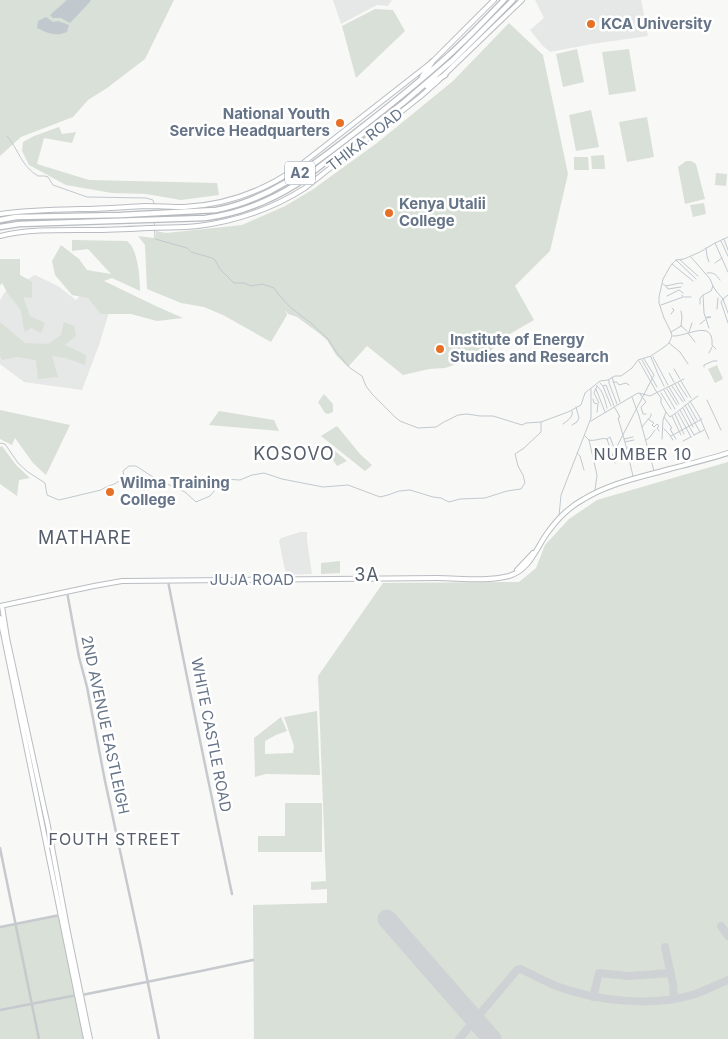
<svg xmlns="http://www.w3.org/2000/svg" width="728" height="1039" viewBox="0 0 728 1039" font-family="Inter,sans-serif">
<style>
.built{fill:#e6e7e7}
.green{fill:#d9e0d7}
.water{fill:#c1c9cf}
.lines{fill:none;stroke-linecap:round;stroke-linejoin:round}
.stream{stroke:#c1c9cf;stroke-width:1}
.taxiway{stroke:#cfd2d4;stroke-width:8}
.runway{stroke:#cfd2d4;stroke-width:19}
.major-casing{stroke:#b9bcc1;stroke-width:6}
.highway-casing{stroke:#b8bbbf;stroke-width:7}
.minor{stroke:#c6c9cd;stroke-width:2.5}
.major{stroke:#fff;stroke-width:4}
.highway{stroke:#fff;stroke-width:4.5}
.poi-dot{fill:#e87026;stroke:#fff;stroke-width:2}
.labels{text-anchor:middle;stroke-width:5;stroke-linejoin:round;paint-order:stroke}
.shield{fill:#fff;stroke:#949eac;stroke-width:1}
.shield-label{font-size:14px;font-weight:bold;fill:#667488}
.poi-label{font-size:15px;font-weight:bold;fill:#667488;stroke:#fff;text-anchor:start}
.street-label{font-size:15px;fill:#667488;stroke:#fff}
.neighbourhood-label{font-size:16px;letter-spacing:1px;fill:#555e6c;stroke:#fff}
.quarter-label{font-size:18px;letter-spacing:1px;fill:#555e6c;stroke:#fff}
</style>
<rect width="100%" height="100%" fill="#f8f8f6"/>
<!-- built -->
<path class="built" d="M333 0H392L388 6 377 5 341 24Z
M535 0H641L648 36 592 44 550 52 542 45 530 30 544 18Z
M18 275 28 279 35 275 58 286 76 300 84 291 110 309 99 345 82 390 24 382 0 364V300L14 278Z
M300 532H307V540L312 574 286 575 279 541 281 538Z"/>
<!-- green -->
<path class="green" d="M0 0H174L145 59 107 88 88 100 73 117 21 137 0 156Z
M375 9 393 10 405 31 356 78 342 26Z
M509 23 543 55 568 174 550 251 515 286 534 320 508 335 487 354 445 368 429 369 403 375 367 346 348 367 336 355 327 340 320 334 297 317 288 314 285 310 287 315 271 342 223 315 204 307 181 303 147 289 145 245 138 236 154 238 156 240V231L166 233 242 225 285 206 312 190 377 143 453 81Z
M577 49 584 82 563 87 556 54Z
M629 49 636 91 609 95 602 52Z
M591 110 599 147 576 151 569 115Z
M647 117 654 157 627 162 619 122Z
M59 127 62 134 76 132 72 143 44 138 37 164 89 180 217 183 219 195 181 200 146 194 112 193 66 185 29 165 22 151 23 142 34 136Z
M604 155 605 169H592L591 156Z
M574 157H588L589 170H574Z
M686 161H691L696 164 705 199 685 204 678 167Z
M716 173 727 174 726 186 715 185Z
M704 203 706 214 693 217 690 205Z
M72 240 127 241C138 249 140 278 140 291L112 278 104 281 158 307 183 318 157 321 131 314H101L88 298 72 295 55 275 52 261 61 245 79 259 87 270 111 274 88 249 72 251Z
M0 259H20V275L32 282V298L23 297 30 316 45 323 41 333 31 328 25 332 23 325 21 310 8 294 2 283 0 286Z
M0 322 25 343 48 344 61 335 64 322 74 326 76 336 65 345 86 355 85 365 66 358 52 356 58 377 38 379 36 360 17 357 2 360 0 356Z
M717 365 723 379 715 383 708 369Z
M324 394 333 404V412L328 414 325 413 318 402Z
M0 410 70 425 46 475 33 463 15 438 12 445 0 439Z
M219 411 274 420 279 431 209 425Z
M337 426 360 454 372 465 365 471 321 436Z
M2 446 16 465 30 478 19 480 17 496 0 484V447Z
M335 451 347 461 337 466 333 460Z
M728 462V1039H254L253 905 327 903V889L311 890V882L326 881 318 676 383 583 519 582 536 568 545 545 569 519 597 500Z
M340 561V573L321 574V563Z
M317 711 320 775 266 774 255 777 254 738 281 717 287 731 276 735 265 741V754L293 753 294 746 284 717Z
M285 803H322V852H258V836H285Z
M60 915 86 1039H0V927Z"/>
<!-- water -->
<path class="water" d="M67 0H91L89 3 70 23 61 18H53L50 15Z
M46 17 53 22 58 21 69 25 67 32C55 37 48 33 37 28L38 21Z"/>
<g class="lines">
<!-- stream -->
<path class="stream" d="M7 136C19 150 21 166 38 176H45L48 177 53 185 87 197 146 198 153 200 154 204
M154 215 155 239 187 248 191 252 212 258 215 260 220 269 234 283H244L251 286 262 284 274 288 279 295 290 307 312 324 328 339 337 353 350 368 362 376 366 386 372 394 395 417 400 421 418 428 436 427 444 422 458 415 467 414 480 416H493L522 425 526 423 541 422
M724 239 728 250
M721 241 728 256
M715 243 728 272
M706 248 707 256 709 262
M691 257 710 279 713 286 711 291 703 295 704 313 709 328
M676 260 696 279
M680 260 698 276
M715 263 722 258
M672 264 693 281
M707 273C715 272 716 275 720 280
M663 284 666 286C672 285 677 283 682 283L683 284
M666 286 668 289 681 287
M713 286 716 291 723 299 728 313
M728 295 723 299 721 302 728 323
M667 296 679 290 683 293
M684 297H691
M700 304V298L703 295
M661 305 683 297 682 295
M717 309 718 298
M671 314 674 310 672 308
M706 318 711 317H707
M700 324 705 320
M681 326 687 331
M671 332 681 326 682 317 681 311
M689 332 692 323
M688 333 695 342
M673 336C686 337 714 318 712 345L716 349
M669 343 680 352 688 364
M709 353 712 347
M651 357 658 374 664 386
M653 357 668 385
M642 360 657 387
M639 361 656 391 661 398V403L666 412 663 420 662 439
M704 367V365L713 361H717
M674 369 680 379
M669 373 674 382
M612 377 620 402
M609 380V383L617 404
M681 381 691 398
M613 382H617L619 385 626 383 629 385
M600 383 603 386 611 406
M678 383 687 397
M675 384 685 401
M597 386C603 391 605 400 607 408
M597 386 594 393 599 403
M603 386 606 385 614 406
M672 386 683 402
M669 387 679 404
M596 389 605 412
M667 389 677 405
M664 390 675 409
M661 393 671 409
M640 394 646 402 641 407 643 414H646
M632 397 639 416 654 471
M593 399 594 403 598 404 597 412
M707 400 721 430
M690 401 699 416 709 439
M688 404 697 420
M685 405 700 432
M615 408 620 417 618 418 625 442 633 476
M683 408 693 427
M680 410 694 435
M666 412 670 417C680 411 688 402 698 396
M678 413 691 437
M675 414 684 434
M672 416 681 435
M664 417 672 428 670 429 676 439
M648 419 654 423 652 425 654 427 657 424 659 426 657 428 659 431
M591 421 636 394 639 393 650 396 684 379
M563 424C567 421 574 417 572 411
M572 425 577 422 579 418 576 407
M642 427 651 416V414
M664 429 669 434 673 440
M694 435 704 430
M585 436 589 440 597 475 595 490
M671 436 702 419
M607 439 610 437 614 448
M624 439 633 437
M589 440C595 442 601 437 607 439L615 463
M646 440 650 437 655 430
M683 441 691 437
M625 442 634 440
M0 443 5 444 18 463 28 472 45 483 47 495 59 500 101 490C110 484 118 485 124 476L123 471 129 466H136L156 479 185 492 196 502 210 496 224 479 240 480 252 475 264 473 282 479 323 487 348 485 380 497 388 495 399 491 410 490 433 497 441 498 449 502 460 499 485 498 507 491 521 489 525 483 523 475 518 466 515 454 524 448 541 432V422L568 412 581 405 585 393 600 381 608 380 615 376H621L632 368 638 360 651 356 667 345 670 341 672 336 671 332 664 318 659 303V297L663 279 671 265 676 260 684 259 700 252 715 243 728 237
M627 448 635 447
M577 453 580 456 584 470
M613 454 654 375 644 359
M559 516 561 495 591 418V389"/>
<!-- taxiway -->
<path class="taxiway" d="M721 926 728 936
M665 947 673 984 674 999
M593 997 599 973 629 976 670 973
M459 1039 511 977 517 970 521 969C533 975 544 981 556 986 596 1001 652 1007 692 995 705 991 716 985 728 980"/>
<!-- runway -->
<path class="runway" d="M387 919 492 1039"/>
<defs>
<path id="major" d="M444 75 522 0
M0 214C27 210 53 210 80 209 102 209 124 207 145 206 158 206 171 207 184 207 226 205 264 191 298 167L432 62 494 0
M0 236C27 229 63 230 91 230 110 230 129 229 148 228 165 227 182 228 198 226 237 221 272 209 305 188L421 96 439 80
M517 570 533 553
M0 606 94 586 122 581 437 578C460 578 485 582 509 576 530 570 536 548 548 532 558 518 569 507 584 499 610 483 641 477 670 469 689 464 709 459 728 453
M2 606 7 638 48 826 67 927 90 1039
M0 618 86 1039"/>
<path id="highway" d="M422 77 432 62
M427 86 445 75
M0 220 16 217 121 215 216 210C271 200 314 164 357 131 388 107 418 83 448 56 467 39 486 19 504 0
M0 227 19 224 205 218C239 214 268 202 297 184L403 103 453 60 513 0"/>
</defs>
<!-- major casing -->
<use href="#major" class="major-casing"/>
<!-- highway casing -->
<use href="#highway" class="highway-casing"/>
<!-- minor -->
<path class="minor" d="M168 581C188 685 210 789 232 894
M67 592 79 657 87 687 105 781 141 948 159 1039
M0 848 39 1039
M0 927 60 915
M82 995 201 971 253 960
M0 1010 77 995"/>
<!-- major -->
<use href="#major" class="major"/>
<!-- highway -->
<use href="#highway" class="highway"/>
</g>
<!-- markers -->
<g class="poi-dot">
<circle cx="591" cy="24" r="5"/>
<circle cx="340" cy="123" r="5"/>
<circle cx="389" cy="213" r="5"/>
<circle cx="440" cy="349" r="5"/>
<circle cx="110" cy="492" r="5"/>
</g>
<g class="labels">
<!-- shield labels -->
<rect class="shield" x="285" y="161.5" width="30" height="23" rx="4"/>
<g class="shield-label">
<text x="300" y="178">A2</text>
</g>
<!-- poi labels -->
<g class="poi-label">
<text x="601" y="29">KCA University</text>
<text x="330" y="119" text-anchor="end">National Youth<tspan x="330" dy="17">Service Headquarters</tspan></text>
<text x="399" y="209">Kenya Utalii<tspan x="399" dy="17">College</tspan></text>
<text x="450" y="345">Institute of Energy<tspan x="450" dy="17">Studies and Research</tspan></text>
<text x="120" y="488">Wilma Training<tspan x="120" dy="17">College</tspan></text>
</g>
<!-- street labels -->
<g class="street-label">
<text transform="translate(365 140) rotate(-38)" y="5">THIKA ROAD</text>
<text x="252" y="585">JUJA ROAD</text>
<text transform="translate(105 725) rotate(78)" y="5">2ND AVENUE EASTLEIGH</text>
<text transform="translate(211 735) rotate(79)" y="5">WHITE CASTLE ROAD</text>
</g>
<!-- neighbourhood labels -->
<g class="neighbourhood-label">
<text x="643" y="460">NUMBER 10</text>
<text x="115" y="845">FOUTH STREET</text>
</g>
<!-- quarter labels -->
<g class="quarter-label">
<text x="294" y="460">KOSOVO</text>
<text x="85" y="544">MATHARE</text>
<text x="367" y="581">3A</text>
</g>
</g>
</svg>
